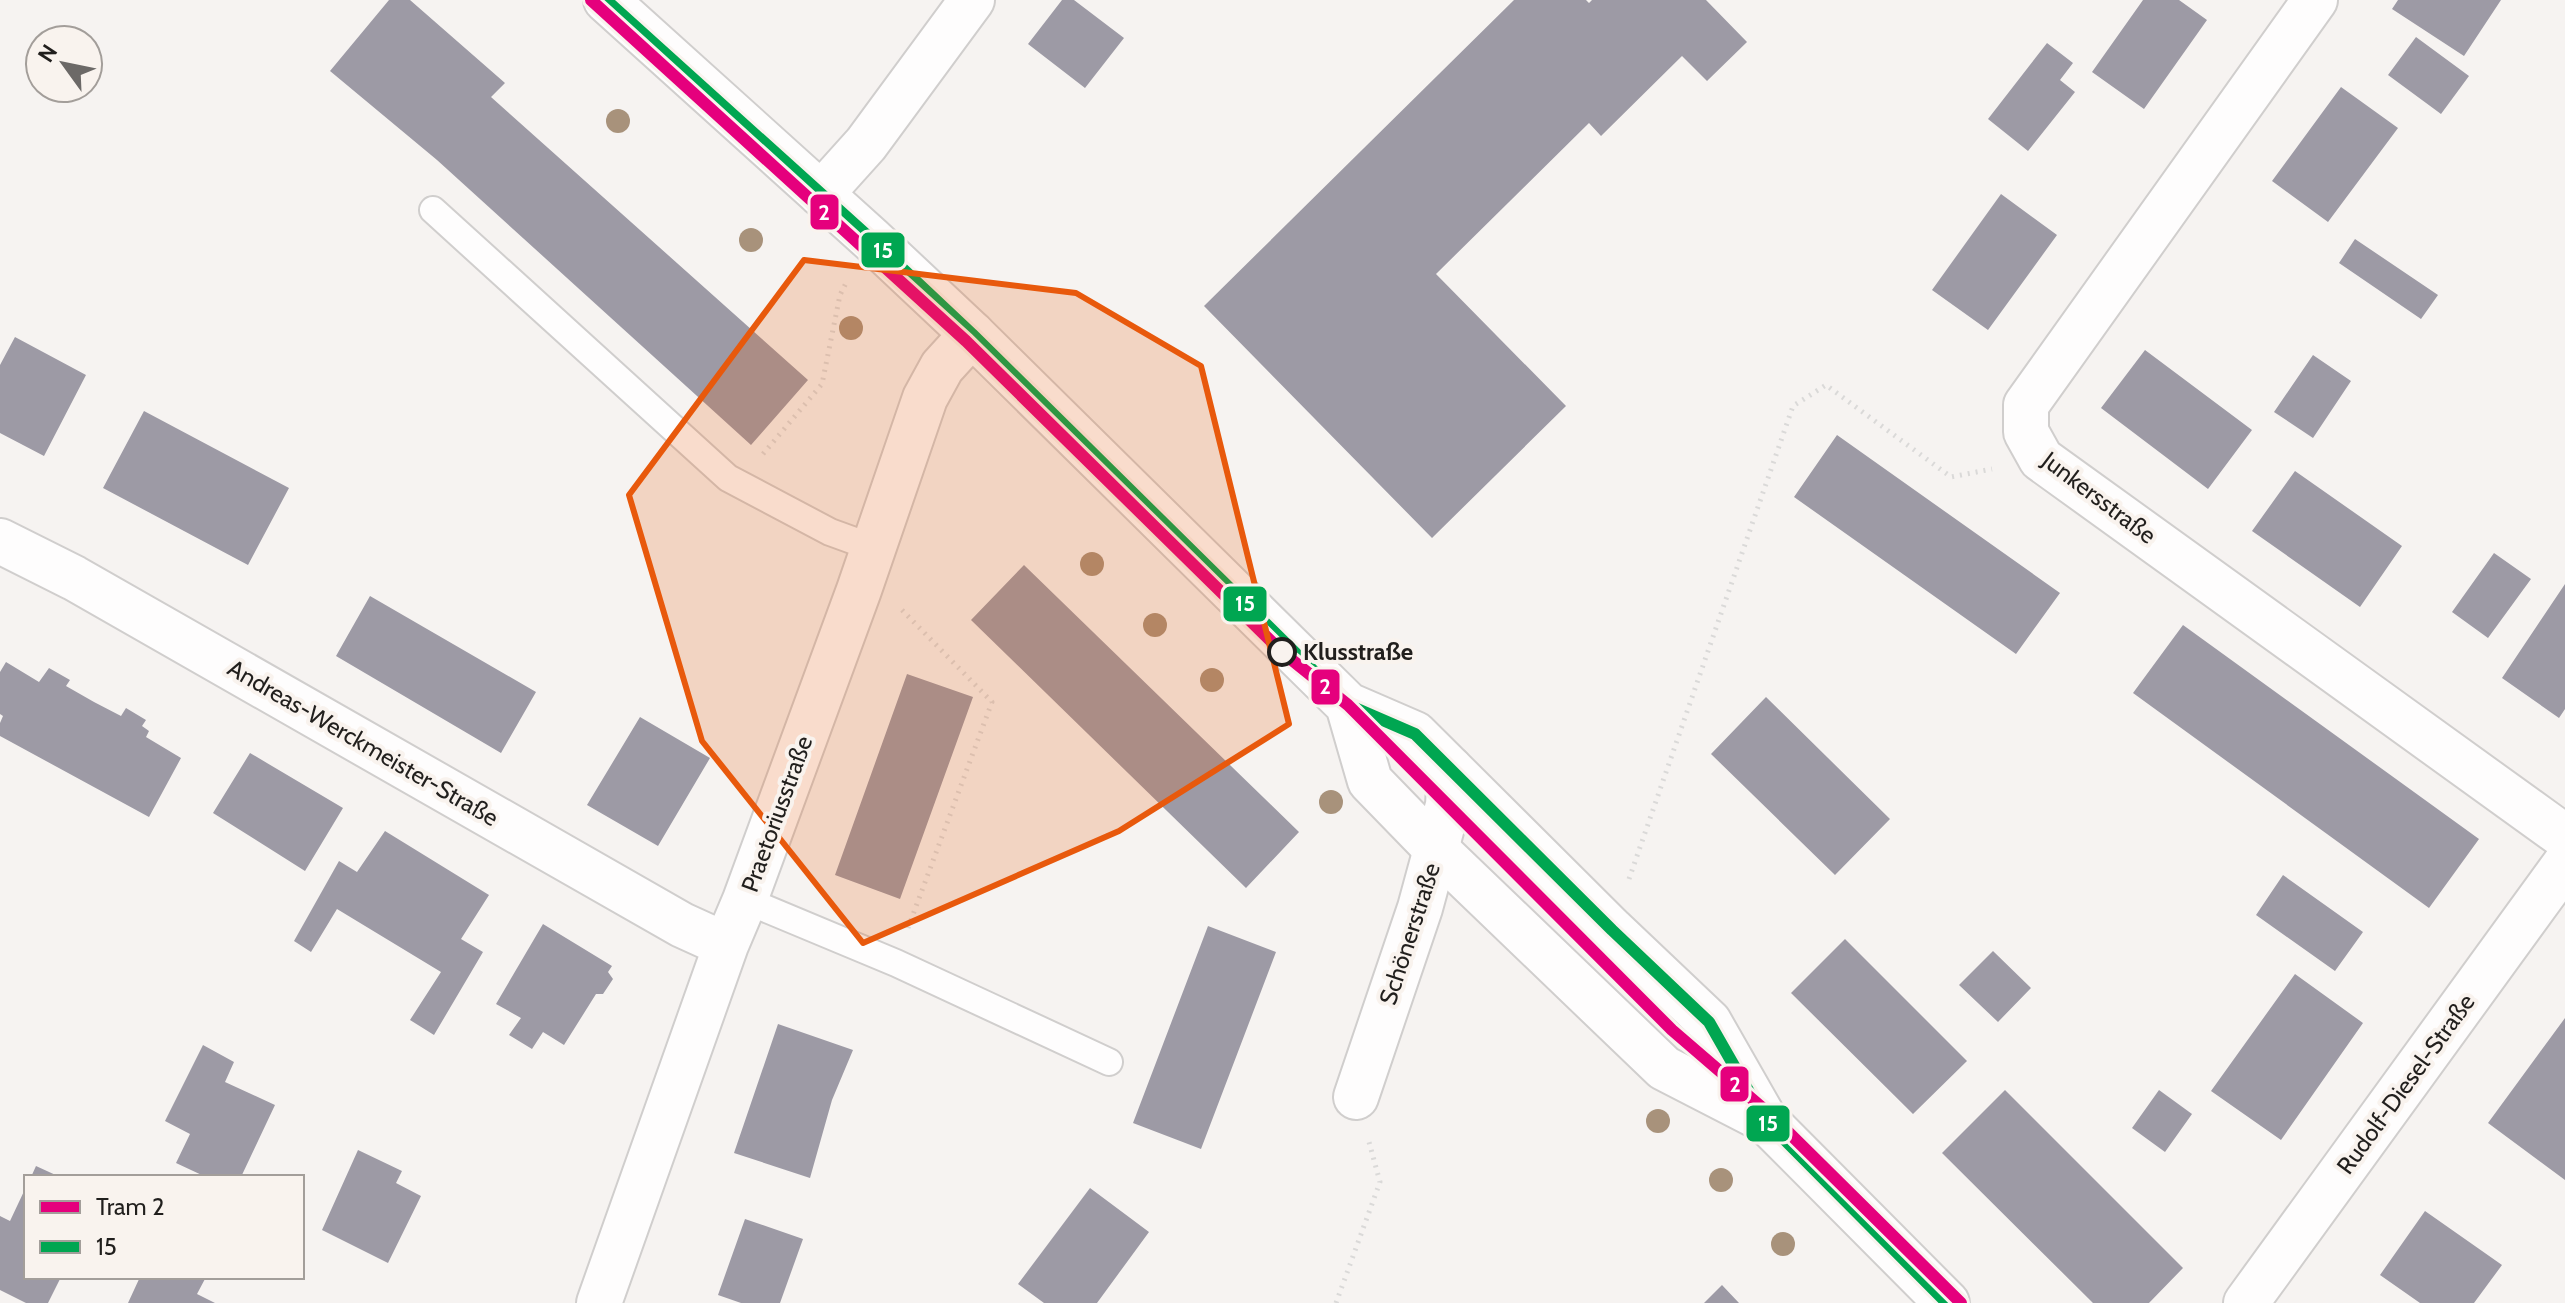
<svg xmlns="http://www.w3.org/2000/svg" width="2565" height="1303" viewBox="0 0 2565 1303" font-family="Cabin,sans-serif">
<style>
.building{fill:#9d9aa5}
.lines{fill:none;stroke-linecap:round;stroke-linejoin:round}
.service-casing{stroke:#d0cecd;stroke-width:30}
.minor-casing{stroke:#d0cecd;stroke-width:48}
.tertiary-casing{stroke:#d0cecd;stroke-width:48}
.path{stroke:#dad9d8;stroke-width:5;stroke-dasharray:2 6;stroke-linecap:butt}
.service{stroke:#fefdfd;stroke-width:26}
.minor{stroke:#fefdfd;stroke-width:44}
.tertiary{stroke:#fefdfd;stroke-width:44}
.bus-1-casing{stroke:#f9f3ee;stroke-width:18}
.bus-1{stroke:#00a651;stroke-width:12}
.tram-1-casing{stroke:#f9f3ee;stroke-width:18}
.tram-1{stroke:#e5007d;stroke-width:12}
.tree{fill:#a8927b}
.marked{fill:#e8590c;fill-opacity:0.2;stroke:#e8590c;stroke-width:6;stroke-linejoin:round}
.stop-dot{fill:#f9f3ee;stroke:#211f1d;stroke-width:4}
.labels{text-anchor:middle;stroke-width:8;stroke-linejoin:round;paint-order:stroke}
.street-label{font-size:24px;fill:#211f1d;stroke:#f9f3ee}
.stop-label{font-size:24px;font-weight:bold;fill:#211f1d;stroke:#f9f3ee;text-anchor:start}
.line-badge{stroke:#f9f3ee;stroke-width:3}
.badge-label{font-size:22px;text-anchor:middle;font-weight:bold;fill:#fff}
</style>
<rect width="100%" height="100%" fill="#f6f3f1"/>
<!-- building -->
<path class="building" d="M389 0H410L505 83 491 97 808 380 751 445 437 160 330 71Z
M1062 0H1074L1124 38 1085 88 1028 44Z
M1514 0H1586L1589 3 1592 0H1706L1747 42 1707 81 1682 56 1601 136 1589 123 1436 274 1566 406 1432 538 1204 306Z
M2143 0H2179L2207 20 2144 109 2092 72Z
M2398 0H2501L2464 56 2392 9Z
M2416 37 2469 76 2441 114 2388 75Z
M2047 43 2073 63 2060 80 2075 92 2028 151 1988 119Z
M2341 87 2398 128 2328 222 2272 181Z
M2001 194 2057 235 1988 330 1932 290Z
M2355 239 2438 295 2421 319 2339 263Z
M15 337 86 375 44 456 0 433V365Z
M2145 350 2252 430 2208 489 2101 408Z
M2313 355 2351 381 2313 438 2274 412Z
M144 411 289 488 248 565 103 488Z
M1837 435 2060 593 2016 654 1794 497Z
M2295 471 2402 546 2360 607 2252 531Z
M2494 553 2531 579 2488 638 2452 612Z
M1024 565 1299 832 1246 888 971 620Z
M2565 584V709L2559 718 2502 678Z
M370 596 536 692 501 753 336 656Z
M2183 625 2479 839 2429 908 2133 693Z
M6 662 39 682 49 668 70 680 66 686 94 702 121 716 126 708 146 720 142 726 149 731 146 737 181 758 149 817 0 736V723L3 716 0 714V672Z
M907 674 973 697 900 899 835 875Z
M1766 697 1890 819 1835 875 1711 754Z
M640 717 710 758 658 846 587 805Z
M250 753 343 808 305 871 213 813Z
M385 831 489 895 461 939 483 952 434 1035 410 1020 441 972 337 909 311 952 294 941 339 861 357 872Z
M2283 875 2363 932 2335 971 2256 915Z
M543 924 612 966 608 972 613 979 603 994H596L564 1045 543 1032 532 1049 509 1035 521 1018 496 1004Z
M1208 926 1276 952 1201 1149 1133 1123Z
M1845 939 1967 1061 1913 1114 1791 993Z
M1993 951 2031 988 1998 1022 1959 985Z
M2295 974 2363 1023 2281 1140 2211 1091Z
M2565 1018V1180L2488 1123Z
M778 1024 853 1050 832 1100 810 1178 734 1153Z
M203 1045 234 1062 225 1082 275 1105 241 1177H206L176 1163 190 1134 165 1121Z
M2005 1090 2183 1268 2149 1303H2093L1942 1153Z
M2159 1090 2192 1114 2165 1152 2132 1128Z
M358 1150 402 1171 396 1183 421 1196 388 1263 322 1230Z
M36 1166 60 1177H31Z
M26 1187V1277H61L48 1303H26L0 1290V1216L10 1221Z
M1090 1188 1149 1232 1097 1303H1044L1018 1284Z
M2425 1211 2502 1265 2474 1303H2420L2380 1275Z
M745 1219 803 1239 780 1303H741L718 1295Z
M140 1277H206L197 1294 215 1303H128Z
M1722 1285 1739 1303H1704Z"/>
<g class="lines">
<defs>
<path id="service" d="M433 210 728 478 830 532 874 548
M745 900 896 963 1109 1062"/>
<path id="minor" d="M2315 0 2026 405V432L2041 459 2565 837
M821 194 866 144 972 0
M0 541 74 578 682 925 726 945
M1356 1097 1420 908 1448 805 1450 769
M599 1303 726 945 745 900 859 590 925 398 942 367 972 334"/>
<path id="tertiary" d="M606 0 871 239 972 334 1348 705 1415 734 1612 930 1709 1022 1765 1120 1947 1303
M1348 705 1370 781 1437 850 1664 1068 1765 1120
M2246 1303 2565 864"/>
</defs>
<!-- service casing -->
<use href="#service" class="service-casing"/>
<!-- minor casing -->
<use href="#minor" class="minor-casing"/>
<!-- tertiary casing -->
<use href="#tertiary" class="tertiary-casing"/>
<!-- path -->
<path class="path" d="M763 454 822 384 840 295 847 281
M902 610 992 702 908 928
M1629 879 1793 406 1826 385 1951 477 1992 469
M1336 1303 1380 1182 1369 1142"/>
<!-- service -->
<use href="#service" class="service"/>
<!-- minor -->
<use href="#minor" class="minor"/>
<!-- tertiary -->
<use href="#tertiary" class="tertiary"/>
<defs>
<path id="bus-1" d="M606 0 871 239 972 334 1348 705 1415 734 1612 930 1709 1022 1765 1120 1947 1303"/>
</defs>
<!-- bus-1 casing -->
<use href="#bus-1" class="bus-1-casing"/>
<!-- bus-1 -->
<use href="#bus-1" class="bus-1"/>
<defs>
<path id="tram-1" d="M591 0 966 341 1282 652 1348 705 1672 1030 1773 1117 1961 1303"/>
</defs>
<!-- tram-1 casing -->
<use href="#tram-1" class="tram-1-casing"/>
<!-- tram-1 -->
<use href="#tram-1" class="tram-1"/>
</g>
<!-- trees -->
<g class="tree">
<circle cx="618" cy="121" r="12"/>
<circle cx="751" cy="240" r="12"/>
<circle cx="851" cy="328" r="12"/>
<circle cx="1092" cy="564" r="12"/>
<circle cx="1155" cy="625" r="12"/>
<circle cx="1212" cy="680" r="12"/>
<circle cx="1331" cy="802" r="12"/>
<circle cx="1658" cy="1121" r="12"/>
<circle cx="1721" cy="1180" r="12"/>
<circle cx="1783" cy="1244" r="12"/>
</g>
<!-- marked area -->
<path class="marked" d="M804 260 1076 293 1201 366 1289 724 1119 831 863 943 702 741 629 495Z"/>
<!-- markers -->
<circle class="stop-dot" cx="1282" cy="652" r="13"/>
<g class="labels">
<!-- street labels -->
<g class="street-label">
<text transform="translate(2099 498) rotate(37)" y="8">Junkersstraße</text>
<text transform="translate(363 743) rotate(30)" y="8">Andreas-Werckmeister-Straße</text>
<text transform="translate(777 814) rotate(-70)" y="8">Praetoriusstraße</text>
<text transform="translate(1410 934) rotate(-72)" y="8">Schönerstraße</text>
<text transform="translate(2406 1084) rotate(-54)" y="8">Rudolf-Diesel-Straße</text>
</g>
<!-- stop labels -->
<g class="stop-label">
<text x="1303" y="660">Klusstraße</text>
</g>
</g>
<g class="line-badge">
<rect x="809" y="193" width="31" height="38" rx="8" fill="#e5007d"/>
<rect x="860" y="231" width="46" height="38" rx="8" fill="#00a651"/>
<rect x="1222" y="585" width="46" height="38" rx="8" fill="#00a651"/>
<rect x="1310" y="668" width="31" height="38" rx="8" fill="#e5007d"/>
<rect x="1719" y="1065" width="31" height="38" rx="8" fill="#e5007d"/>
<rect x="1745" y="1104" width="46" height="39" rx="8" fill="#00a651"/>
</g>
<g class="badge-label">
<text x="824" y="220">2</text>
<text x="883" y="258">15</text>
<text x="1245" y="611">15</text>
<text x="1325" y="694">2</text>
<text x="1735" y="1092">2</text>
<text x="1768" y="1131">15</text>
</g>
<!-- legend -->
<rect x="24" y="1175" width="280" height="104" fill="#f9f3ee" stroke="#a39e9a" stroke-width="2"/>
<rect x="40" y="1201" width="40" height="12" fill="#e5007d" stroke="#a39e9a" stroke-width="2"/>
<text x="96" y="1215" font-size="24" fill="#211f1d">Tram 2</text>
<rect x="40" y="1241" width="40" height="12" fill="#00a651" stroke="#a39e9a" stroke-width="2"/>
<text x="96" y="1255" font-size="24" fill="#211f1d">15</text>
<!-- north arrow -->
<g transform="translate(64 64) rotate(303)"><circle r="38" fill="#f9f3ee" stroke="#a39e9a" stroke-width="2"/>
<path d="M0-6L14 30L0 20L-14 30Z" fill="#6c6967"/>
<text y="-12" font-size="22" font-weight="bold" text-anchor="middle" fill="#211f1d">N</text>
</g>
</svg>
